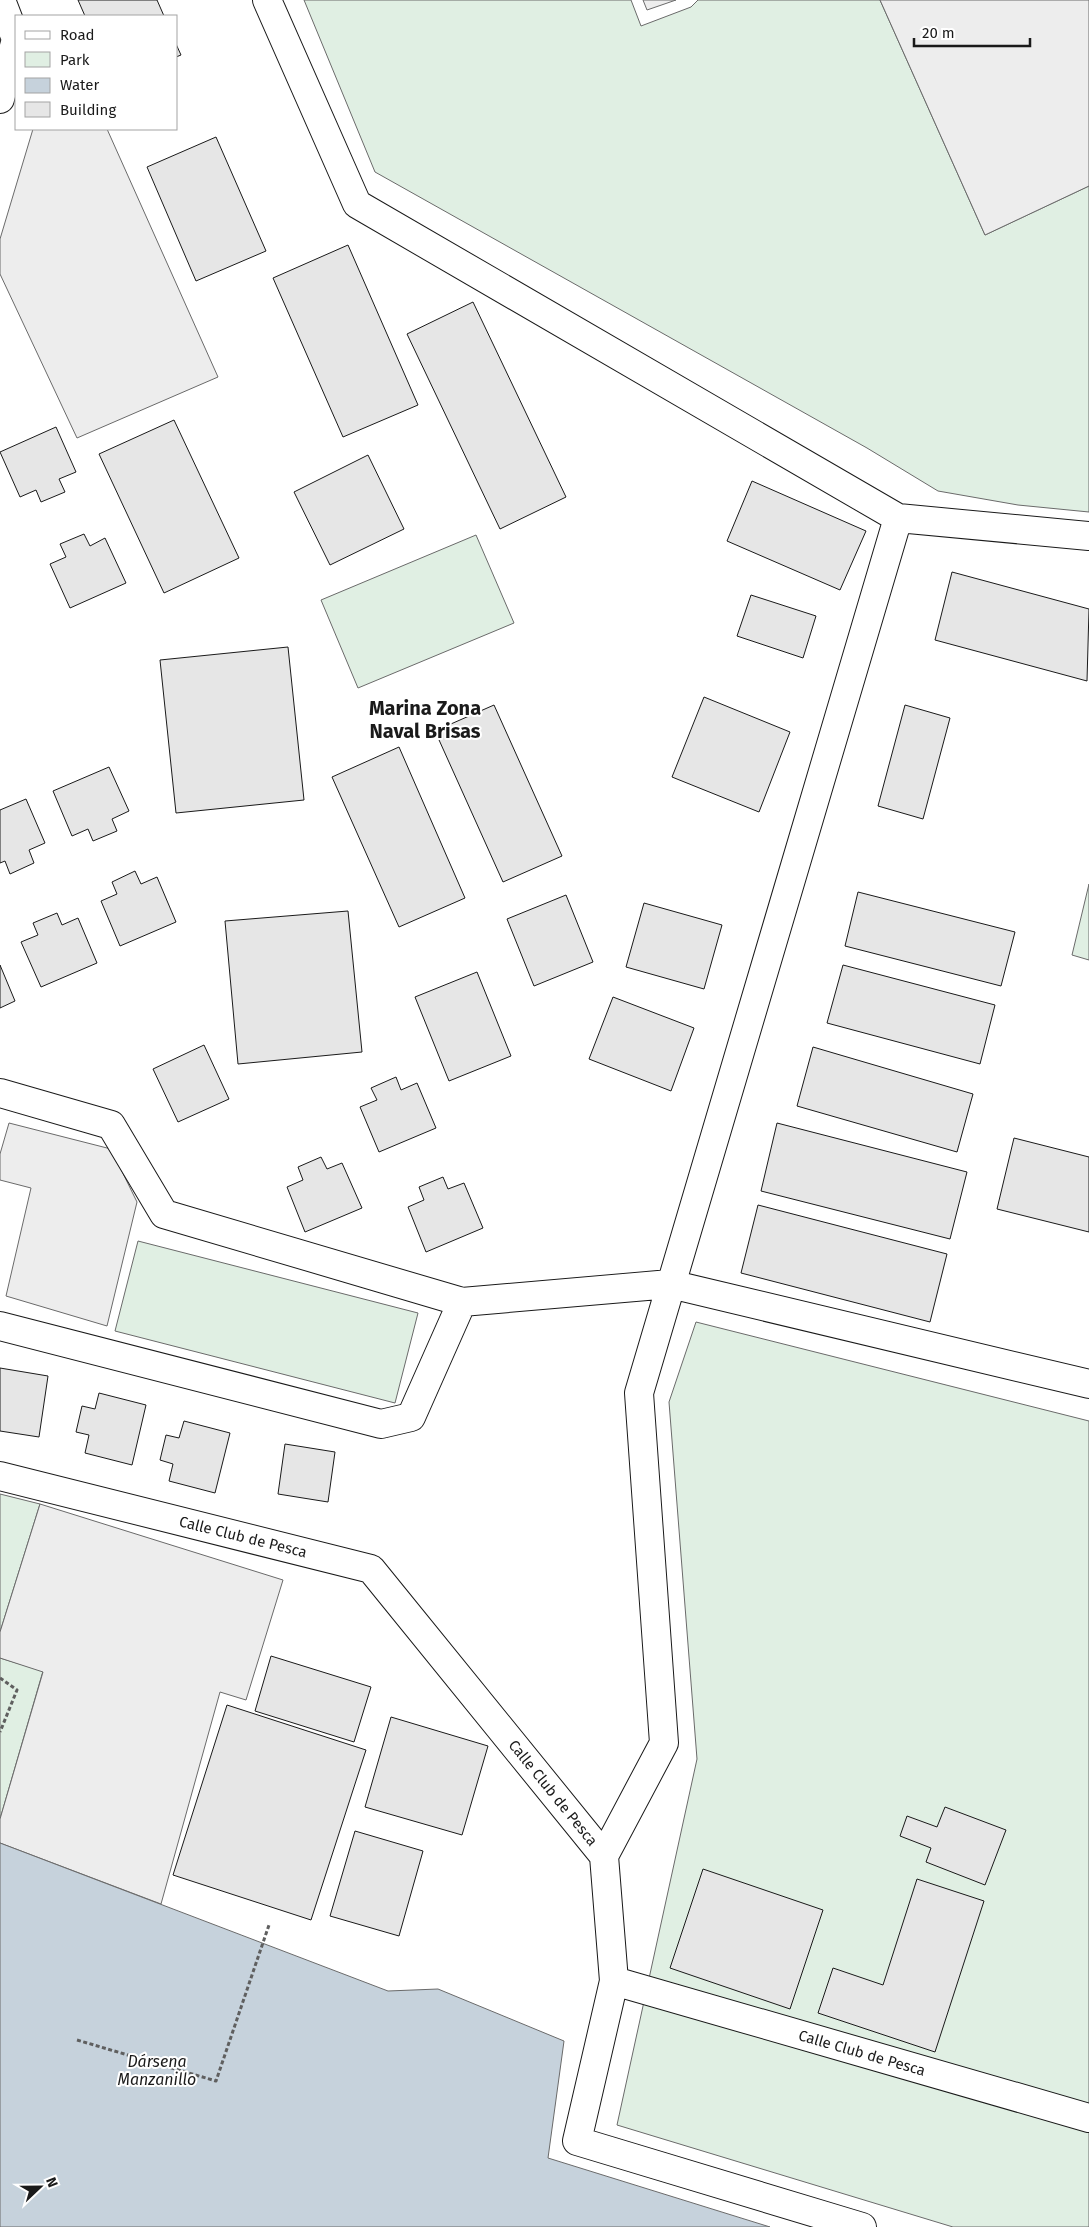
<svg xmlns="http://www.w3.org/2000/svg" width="1089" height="2227" viewBox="0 0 1089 2227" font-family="'Fira Sans',sans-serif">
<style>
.green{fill:#e0efe3;stroke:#6a6a6a}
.parking{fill:#ededed;stroke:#6a6a6a}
.water{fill:#c6d2dc;stroke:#6a6a6a}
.building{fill:#e6e6e6;stroke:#1a1a1a}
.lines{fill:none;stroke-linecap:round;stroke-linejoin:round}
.minor-casing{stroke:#1a1a1a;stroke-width:30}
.path{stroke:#5f5f5f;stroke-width:3;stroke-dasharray:4 2.5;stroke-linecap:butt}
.minor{stroke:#fff;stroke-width:28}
.labels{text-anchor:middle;stroke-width:4;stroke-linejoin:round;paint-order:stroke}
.street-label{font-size:15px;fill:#1a1a1a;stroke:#fff}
.water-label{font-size:16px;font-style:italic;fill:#1a1a1a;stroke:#fff}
.district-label{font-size:20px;font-weight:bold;fill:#1a1a1a;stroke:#fff}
</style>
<rect width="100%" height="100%" fill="#fff"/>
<!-- green -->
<path class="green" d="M304 0H631L641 26 691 7 698 0H880L985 235 1089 186V512L1018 505 938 491 867 448 375 172Z
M476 535 514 623 358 688 321 600Z
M1089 884V960L1072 955Z
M138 1241 418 1313 395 1403 115 1331Z
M696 1322 1089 1421V2227H953L617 2125 697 1759 669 1402Z
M0 1494 40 1504 0 1632Z
M0 1658 43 1671 0 1819Z"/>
<!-- parking -->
<path class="parking" d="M643 0H676L647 10Z
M880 0H1089V186L985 235Z
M33 129H107L218 377 77 438 0 274V239Z
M9 1123 111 1149 137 1202 107 1326 6 1296 31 1188 0 1180V1154Z
M40 1504 283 1580 246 1700 220 1692 161 1904 0 1843V1819L43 1672 0 1658V1632Z"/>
<!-- water -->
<path class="water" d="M0 1843 388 1991 438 1989 564 2041 548 2158 770 2227H0Z"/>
<!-- building -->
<path class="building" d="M78 0H157L164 16H85Z
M176 44 181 55 176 57Z
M216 137 266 251 196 281 147 167Z
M348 245 418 405 343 437 273 278Z
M473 302 566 497 500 529 407 334Z
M174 420 239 558 164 593 99 454Z
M56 427 76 472 59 479 65 492 41 502 36 490 20 497 0 452Z
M368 455 404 529 330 565 294 492Z
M752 481 866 531 840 590 727 541Z
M84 534 90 546 105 538 126 583 70 608 50 564 66 557 60 544Z
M952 572 1089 609 1087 681 935 640Z
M751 595 816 616 803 658 737 636Z
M288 647 304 800 176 813 160 660Z
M704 697 790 732 759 812 672 777Z
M494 705 562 856 503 882 435 731Z
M905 705 950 718 923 819 878 806Z
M399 747 465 898 399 927 332 777Z
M109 767 129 811 112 819 117 831 93 841 88 829 72 836 53 791Z
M26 799 45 843 29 850 34 863 10 874 5 861 0 863V810Z
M135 871 141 884 157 877 176 922 120 946 101 901 117 894 112 882Z
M858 892 1015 932 1001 986 845 946Z
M566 895 593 962 534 986 507 919Z
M644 903 722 925 704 989 626 967Z
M348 911 362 1052 238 1064 225 921Z
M57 913 62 925 78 918 97 963 41 987 21 942 38 935 33 923Z
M0 965 15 1001 0 1008Z
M843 965 995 1005 980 1064 827 1023Z
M477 972 511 1056 449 1081 415 997Z
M613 997 694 1028 671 1091 589 1059Z
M204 1045 229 1099 178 1122 153 1069Z
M813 1047 973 1094 957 1152 797 1106Z
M396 1077 401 1090 417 1083 436 1128 379 1152 360 1107 377 1100 371 1088Z
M777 1123 967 1172 950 1239 761 1191Z
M1014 1138 1089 1157V1232L997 1209Z
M321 1157 327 1169 342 1163 362 1208 305 1232 287 1187 303 1180 298 1167Z
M443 1177 448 1189 464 1183 483 1228 426 1252 408 1207 424 1200 419 1187Z
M758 1205 947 1254 930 1322 741 1273Z
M0 1368 48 1376 39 1437 0 1431Z
M99 1393 146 1405 132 1465 85 1453 89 1435 76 1432 82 1406 95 1409Z
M184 1421 230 1433 215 1493 169 1481 173 1464 160 1460 166 1435 179 1438Z
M285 1444 335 1452 328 1502 278 1494Z
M271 1656 371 1687 354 1742 255 1711Z
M227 1705 366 1750 311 1920 173 1875Z
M391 1717 488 1746 462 1835 365 1807Z
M945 1807 1006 1830 985 1885 926 1862 931 1848 900 1836 907 1816 937 1827Z
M355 1831 423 1851 399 1936 330 1916Z
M703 1869 823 1910 790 2009 670 1968Z
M917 1879 984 1901 935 2052 818 2013 833 1968 883 1985Z"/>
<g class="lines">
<defs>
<path id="minor" d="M267 0 357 204 898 518 1089 536
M0 99 16 39 1 0
M0 1093 111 1125 164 1214 462 1302 670 1284 1089 1384
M0 1326 381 1424 411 1417 462 1302
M0 1476 371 1569 604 1856 614 1981 1089 2118
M604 1856 664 1743 639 1393 898 518
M614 1981 577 2141 862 2227"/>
</defs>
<!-- minor casing -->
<use href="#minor" class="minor-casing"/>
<!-- path -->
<path class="path" d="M0 1678 17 1690 0 1732
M77 2040 216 2081 269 1925"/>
<!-- minor -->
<use href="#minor" class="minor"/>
</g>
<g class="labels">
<!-- street labels -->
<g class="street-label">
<text transform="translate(243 1537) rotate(14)" y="5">Calle Club de Pesca</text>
<text transform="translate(553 1793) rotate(51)" y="5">Calle Club de Pesca</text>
<text transform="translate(862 2053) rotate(16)" y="5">Calle Club de Pesca</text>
</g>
<!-- water labels -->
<g class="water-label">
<text x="157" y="2067">Dársena<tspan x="157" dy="18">Manzanillo</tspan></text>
</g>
<!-- district labels -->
<g class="district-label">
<text x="425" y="715">Marina Zona<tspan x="425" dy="23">Naval Brisas</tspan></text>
</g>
</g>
<!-- legend -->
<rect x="15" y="15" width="162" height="115" fill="#ffffff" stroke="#a3a3a3"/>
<rect x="25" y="31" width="25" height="8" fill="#ffffff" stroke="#a3a3a3"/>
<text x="60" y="40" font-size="15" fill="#1a1a1a">Road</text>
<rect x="25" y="52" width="25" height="15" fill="#e0efe3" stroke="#a3a3a3"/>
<text x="60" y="65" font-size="15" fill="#1a1a1a">Park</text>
<rect x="25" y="78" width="25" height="15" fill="#c6d2dc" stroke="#a3a3a3"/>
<text x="60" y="90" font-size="15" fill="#1a1a1a">Water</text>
<rect x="25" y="102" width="25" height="15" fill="#e6e6e6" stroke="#a3a3a3"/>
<text x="60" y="115" font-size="15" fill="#1a1a1a">Building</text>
<!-- north arrow -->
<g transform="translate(40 2187) rotate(68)" stroke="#ffffff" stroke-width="4" paint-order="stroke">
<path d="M0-4L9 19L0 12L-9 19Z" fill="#1a1a1a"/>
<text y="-8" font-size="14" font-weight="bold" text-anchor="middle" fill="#1a1a1a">N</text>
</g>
<!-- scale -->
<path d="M914 38v8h116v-8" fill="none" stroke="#1a1a1a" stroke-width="2.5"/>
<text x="922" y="38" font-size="15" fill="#1a1a1a" stroke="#ffffff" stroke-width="4" paint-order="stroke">20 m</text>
</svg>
